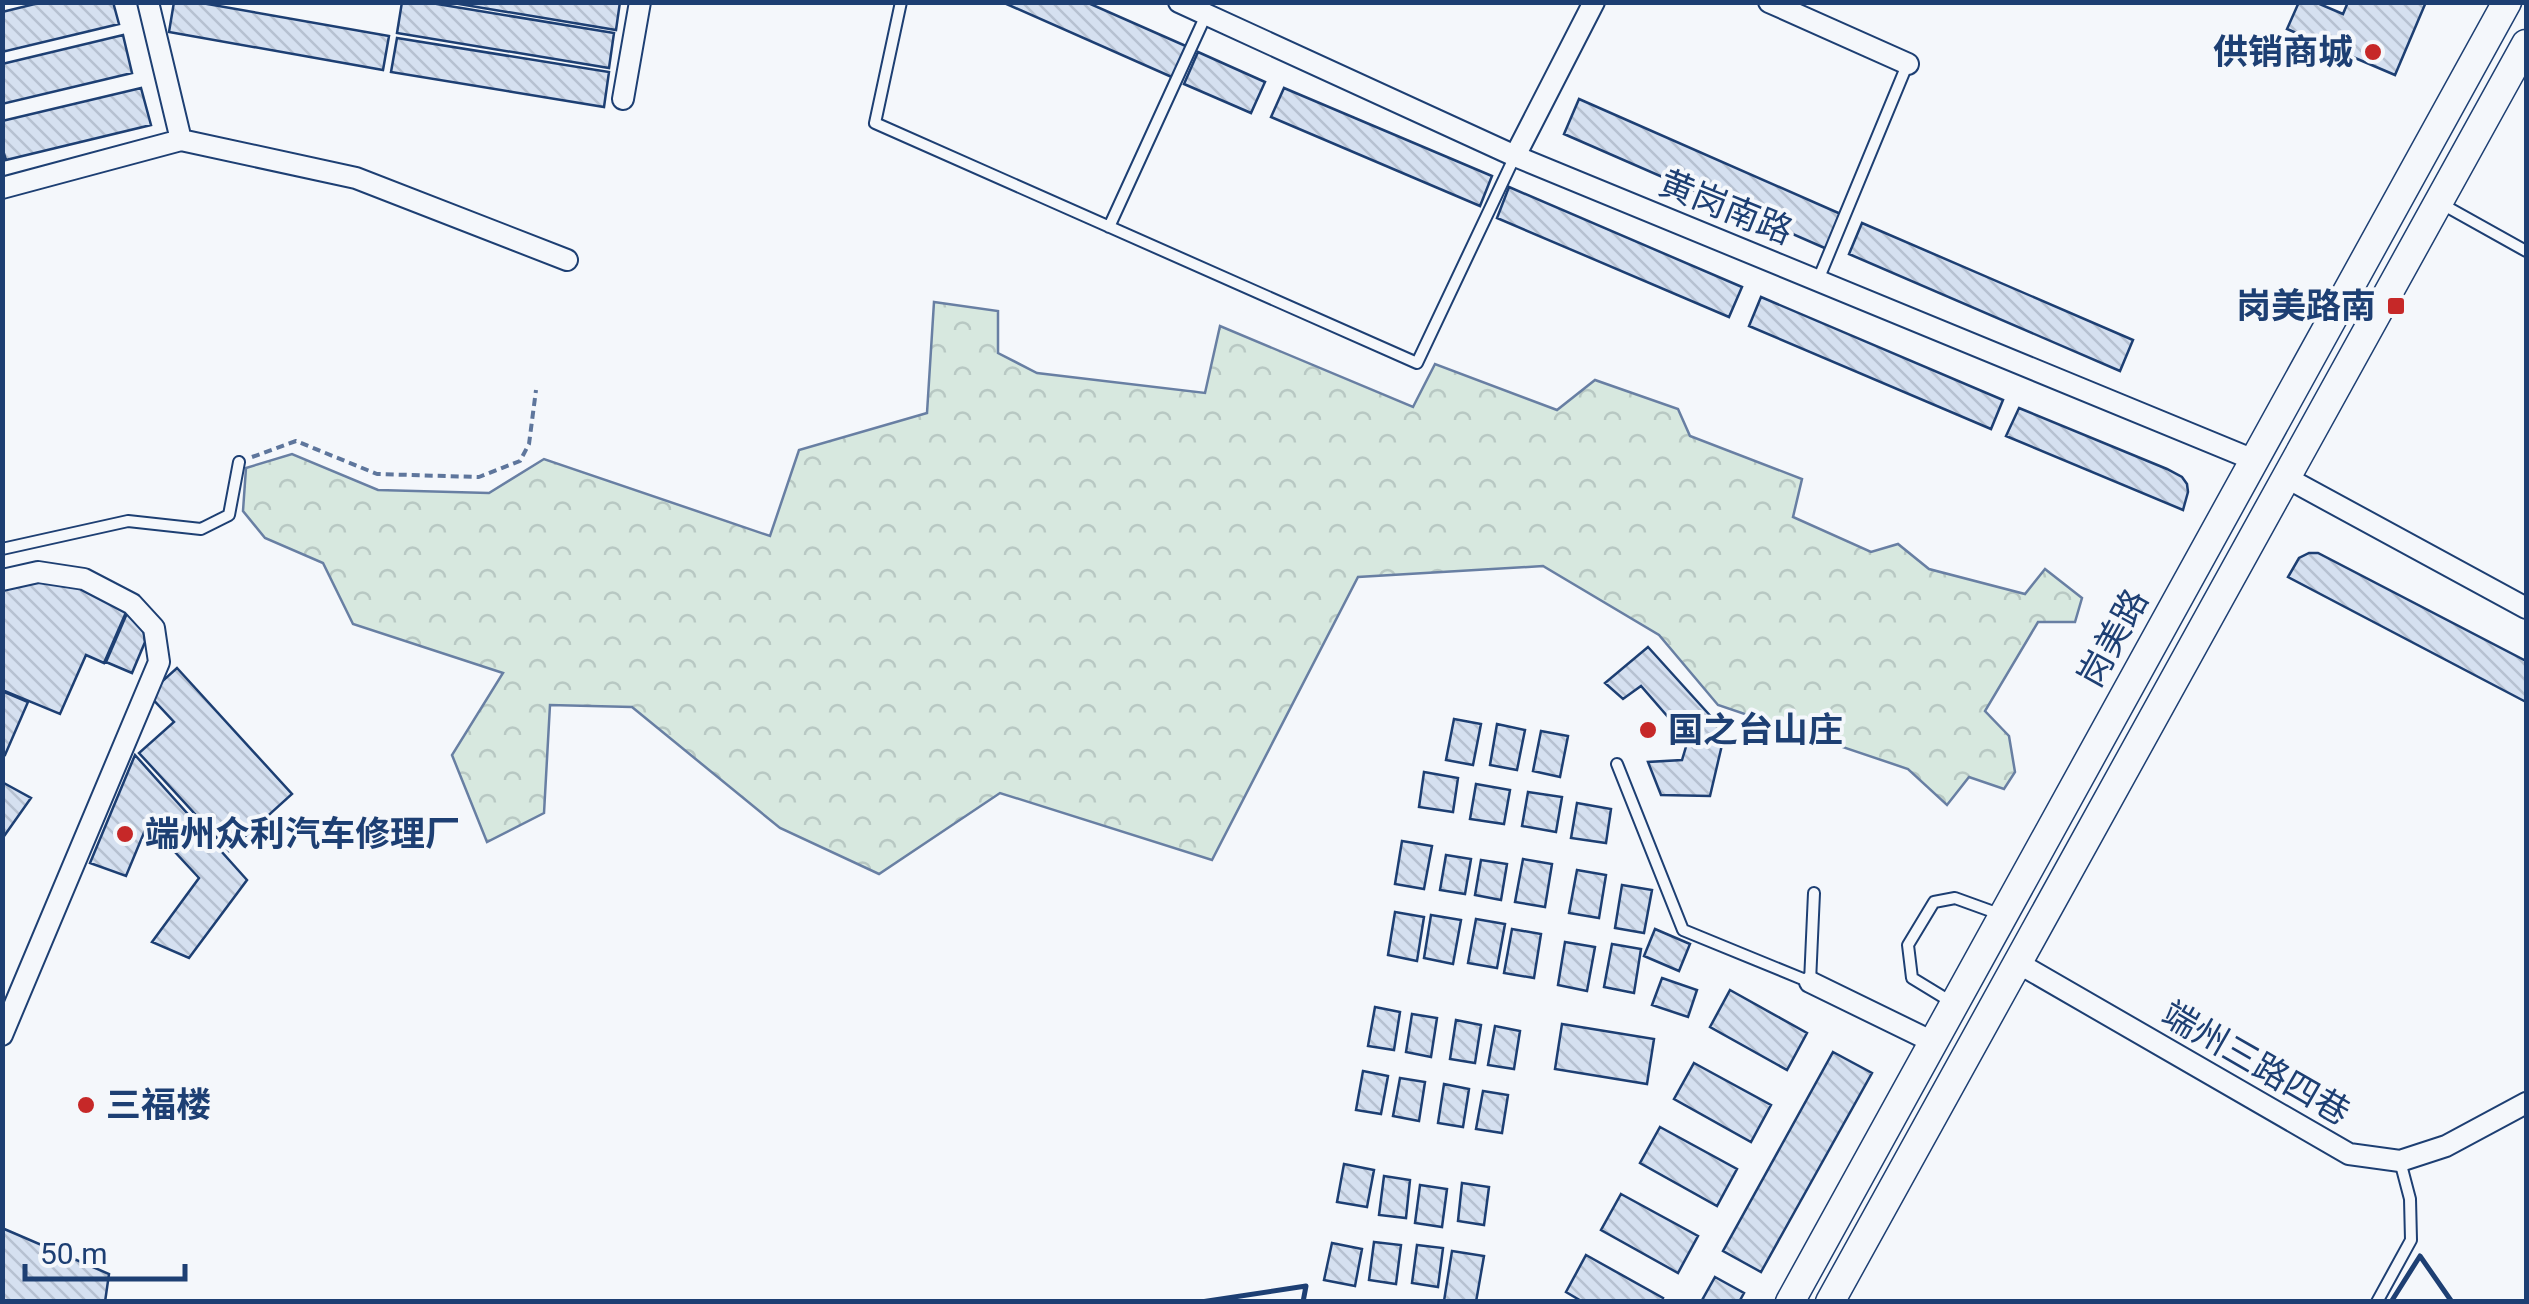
<svg xmlns="http://www.w3.org/2000/svg" width="2529" height="1304" viewBox="0 0 2529 1304" font-family="Roboto,'Noto Sans SC',sans-serif">
<style>
.forest{fill:url(#forest-crowns);stroke:#687fa3;stroke-width:2.5}
.building{fill:url(#building-back-hatch);stroke:#1d3f73;stroke-width:2.5}
.lines{fill:none;stroke-linecap:round;stroke-linejoin:round}
.service-casing{stroke:#1d3f73;stroke-width:14}
.minor-casing{stroke:#1d3f73;stroke-width:24}
.secondary-casing{stroke:#1d3f73;stroke-width:31}
.path{stroke:#5e769c;stroke-width:4;stroke-dasharray:8 5;stroke-linecap:butt}
.service{stroke:#f4f7fb;stroke-width:10}
.minor{stroke:#f4f7fb;stroke-width:20}
.secondary{stroke:#f4f7fb;stroke-width:28}
.wall{stroke:#1d3f73;stroke-width:5}
.poi-dot{fill:#c62828;stroke:#f4f7fb;stroke-width:4}
.labels{text-anchor:middle;stroke-width:8;stroke-linejoin:round;paint-order:stroke}
.poi-label{font-size:35px;font-weight:bold;fill:#1d3f73;stroke:#f4f7fb;text-anchor:start}
.street-label{font-size:35px;fill:#1d3f73;stroke:#f4f7fb}
</style>
<defs>
<pattern id="forest-crowns" width="20" height="18" patternUnits="userSpaceOnUse" patternTransform="scale(2.5)"><rect width="20" height="18" fill="#d7e8df"/><path d="M2 6a3 3 0 1 1 6 0M12 15a3 3 0 1 1 6 0" fill="none" stroke="#b8c8c3"/></pattern>
<pattern id="building-back-hatch" width="6" height="6" patternUnits="userSpaceOnUse" patternTransform="scale(2.5)"><rect width="6" height="6" fill="#d5e0f0"/><path d="M-1 5l2 2M0 0l6 6M5-1l2 2" fill="none" stroke="#b6c1d1"/></pattern>
</defs>
<rect width="100%" height="100%" fill="#f4f7fb"/>
<!-- forest -->
<path class="forest" d="M934 302 998 311V353L1037 373 1205 393 1220 326 1413 407 1435 364 1557 410 1595 380 1678 409 1690 436 1802 479 1793 517 1871 552 1898 544 1929 569 2025 594 2045 569 2082 598 2075 622H2038L1985 711 2009 736 2015 772 2004 789 1969 777 1947 805 1908 769 1718 705 1659 635 1543 566 1358 577 1212 860 1000 793 879 874 780 828 632 707 550 705 544 813 487 842 452 755 503 673 353 624 323 563 265 538 243 511 246 468 292 454 378 490 489 493 544 459 770 536 799 450 927 413Z"/>
<!-- building -->
<path class="building" d="M43 2H113L119 24 2 52V12Z
M174 2H196L389 36 383 70 169 32Z
M402 2H425L614 33 609 68 397 33Z
M447 2H620L616 30Z
M1002 2H1086L1188 47 1174 78Z
M2299 2H2315L2343 14 2348 2H2426L2395 75 2287 29Z
M123 35 132 73 2 104V64Z
M397 38 609 72 604 107 391 72Z
M1198 52 1265 82 1251 113 1184 84Z
M141 88 151 125 6 160 2 147V121Z
M1284 88 1492 176 1480 206 1271 117Z
M1579 99 1843 215 1827 249 1564 134Z
M1509 187 1742 287 1729 317 1497 218Z
M1862 223 2133 340 2120 371 1849 254Z
M1761 297 2003 400 1991 429 1749 326Z
M2019 408 2167 469 2182 477 2187 484 2188 492 2183 510 2006 436Z
M2309 553H2318L2526 661V702L2288 577 2299 558Z
M45 577 85 586 127 610 104 663 86 655 60 714 2 690V589Z
M128 611 142 621 145 642 132 673 106 662Z
M1648 647 1725 732 1710 796 1661 795 1648 762 1682 760 1688 740 1641 686 1623 699 1605 683Z
M177 668 292 794 229 851 139 753 174 722 148 694Z
M2 691 28 702 5 755 2 754Z
M1454 719 1481 724 1473 765 1446 760Z
M1497 724 1525 730 1517 770 1490 765Z
M1541 731 1568 736 1560 777 1533 771Z
M135 755 247 880 189 958 152 942 199 878 148 823 126 876 90 863Z
M1424 772 1458 778 1453 812 1419 807Z
M2 782 31 798 2 839Z
M1476 784 1510 790 1504 824 1470 819Z
M1528 792 1562 797 1556 832 1522 826Z
M1577 803 1611 809 1606 843 1571 838Z
M1402 841 1432 846 1424 889 1395 884Z
M1446 855 1471 859 1465 894 1440 890Z
M1523 859 1552 864 1545 907 1515 902Z
M1481 860 1507 864 1501 900 1475 895Z
M1577 870 1606 875 1599 918 1569 913Z
M1622 885 1652 890 1644 933 1615 928Z
M1395 912 1424 917 1417 961 1388 955Z
M1431 915 1461 920 1453 964 1424 958Z
M1476 919 1505 924 1497 968 1468 963Z
M1512 929 1541 934 1534 978 1504 973Z
M1655 929 1690 944 1679 971 1644 956Z
M1565 942 1595 947 1587 991 1558 985Z
M1612 944 1641 949 1634 993 1604 987Z
M1662 978 1697 990 1688 1017 1652 1005Z
M1730 990 1807 1033 1787 1070 1710 1027Z
M1375 1007 1400 1012 1394 1050 1368 1046Z
M1412 1014 1437 1018 1431 1057 1406 1052Z
M1456 1020 1481 1025 1475 1063 1450 1059Z
M1562 1024 1654 1039 1647 1084 1555 1069Z
M1495 1026 1520 1031 1514 1069 1488 1065Z
M1833 1052 1872 1073 1761 1272 1723 1251Z
M1694 1063 1771 1105 1751 1142 1674 1099Z
M1363 1071 1388 1076 1381 1114 1356 1110Z
M1400 1078 1425 1082 1419 1121 1393 1116Z
M1444 1084 1469 1089 1463 1127 1438 1123Z
M1483 1091 1508 1095 1502 1133 1476 1129Z
M1660 1127 1737 1169 1717 1206 1640 1163Z
M1344 1164 1374 1170 1367 1207 1337 1202Z
M1384 1176 1410 1180 1406 1218 1379 1215Z
M1462 1183 1489 1187 1484 1225 1458 1221Z
M1420 1185 1447 1189 1442 1227 1415 1223Z
M1621 1194 1698 1236 1678 1273 1601 1230Z
M2 1228 109 1274 105 1302H2Z
M1374 1242 1401 1245 1396 1284 1369 1280Z
M1332 1243 1362 1249 1355 1286 1324 1280Z
M1417 1245 1443 1248 1438 1287 1412 1283Z
M1452 1251 1484 1256 1476 1302 1444 1301Z
M1586 1255 1663 1298 1661 1302H1583L1566 1292Z
M1715 1277 1744 1293 1739 1302H1701Z"/>
<g class="lines">
<defs>
<path id="service" d="M901 2 875 123 1417 363 1515 156
M2440 203 2526 251
M1109 227 1206 15
M1818 280 1907 65
M2 549 128 521 201 529 229 515 239 462
M1617 764 1683 930 1810 982 1814 893
M1953 1003 1912 978 1908 945 1934 902 1955 898 2002 915
M2377 1302 2411 1240 2410 1199 2400 1161"/>
<path id="minor" d="M148 2 181 140
M1179 2 1515 156 2254 460
M1769 2 1908 64
M623 99 640 2
M1515 156 1594 2
M2 188 181 140 356 178 567 260
M2287 478 2526 608
M2 580 38 572 84 579 132 604 154 628 159 662 2 1035
M2018 963 2349 1154 2400 1161 2446 1146 2526 1103
M1810 982 1933 1042"/>
<path id="secondary" d="M1790 1302 2507 2
M1830 1302 2526 44"/>
</defs>
<!-- service casing -->
<use href="#service" class="service-casing"/>
<!-- minor casing -->
<use href="#minor" class="minor-casing"/>
<!-- secondary casing -->
<use href="#secondary" class="secondary-casing"/>
<!-- path -->
<path class="path" d="M252 457 296 441 377 474 479 477 520 461 529 444 536 390"/>
<!-- service -->
<use href="#service" class="service"/>
<!-- minor -->
<use href="#minor" class="minor"/>
<!-- secondary -->
<use href="#secondary" class="secondary"/>
<!-- wall -->
<path class="wall" d="M1201 1302 1306 1286 1303 1302
M2391 1302 2420 1256 2452 1302"/>
</g>
<!-- markers -->
<g class="poi-dot">
<circle cx="2373" cy="52" r="10"/>
<rect x="2386" y="296" width="20" height="20" rx="5"/>
<circle cx="1648" cy="730" r="10"/>
<circle cx="125" cy="834" r="10"/>
<circle cx="86" cy="1105" r="10"/>
</g>
<g class="labels">
<!-- poi labels -->
<g class="poi-label">
<text x="2353" y="64" text-anchor="end">供销商城</text>
<text x="2376" y="318" text-anchor="end">岗美路南</text>
<text x="1668" y="742">国之台山庄</text>
<text x="145" y="846">端州众利汽车修理厂</text>
<text x="106" y="1117">三福楼</text>
</g>
<!-- street labels -->
<g class="street-label">
<text transform="translate(1726 207) rotate(22)" y="12">黄岗南路</text>
<text transform="translate(2113 638) rotate(-61)" y="12">岗美路</text>
<text transform="translate(2256 1063) rotate(30)" y="12">端州三路四巷</text>
</g>
</g>
<!-- border -->
<rect width="2529" height="1304" fill="none" stroke="#1d3f73" stroke-width="10"/>
<!-- scale -->
<path d="M25 1264v15h160v-15" fill="none" stroke="#1d3f73" stroke-width="5"/>
<text x="40" y="1264" font-size="30" fill="#1d3f73" stroke="#f4f7fb" stroke-width="8" paint-order="stroke">50 m</text>
</svg>
